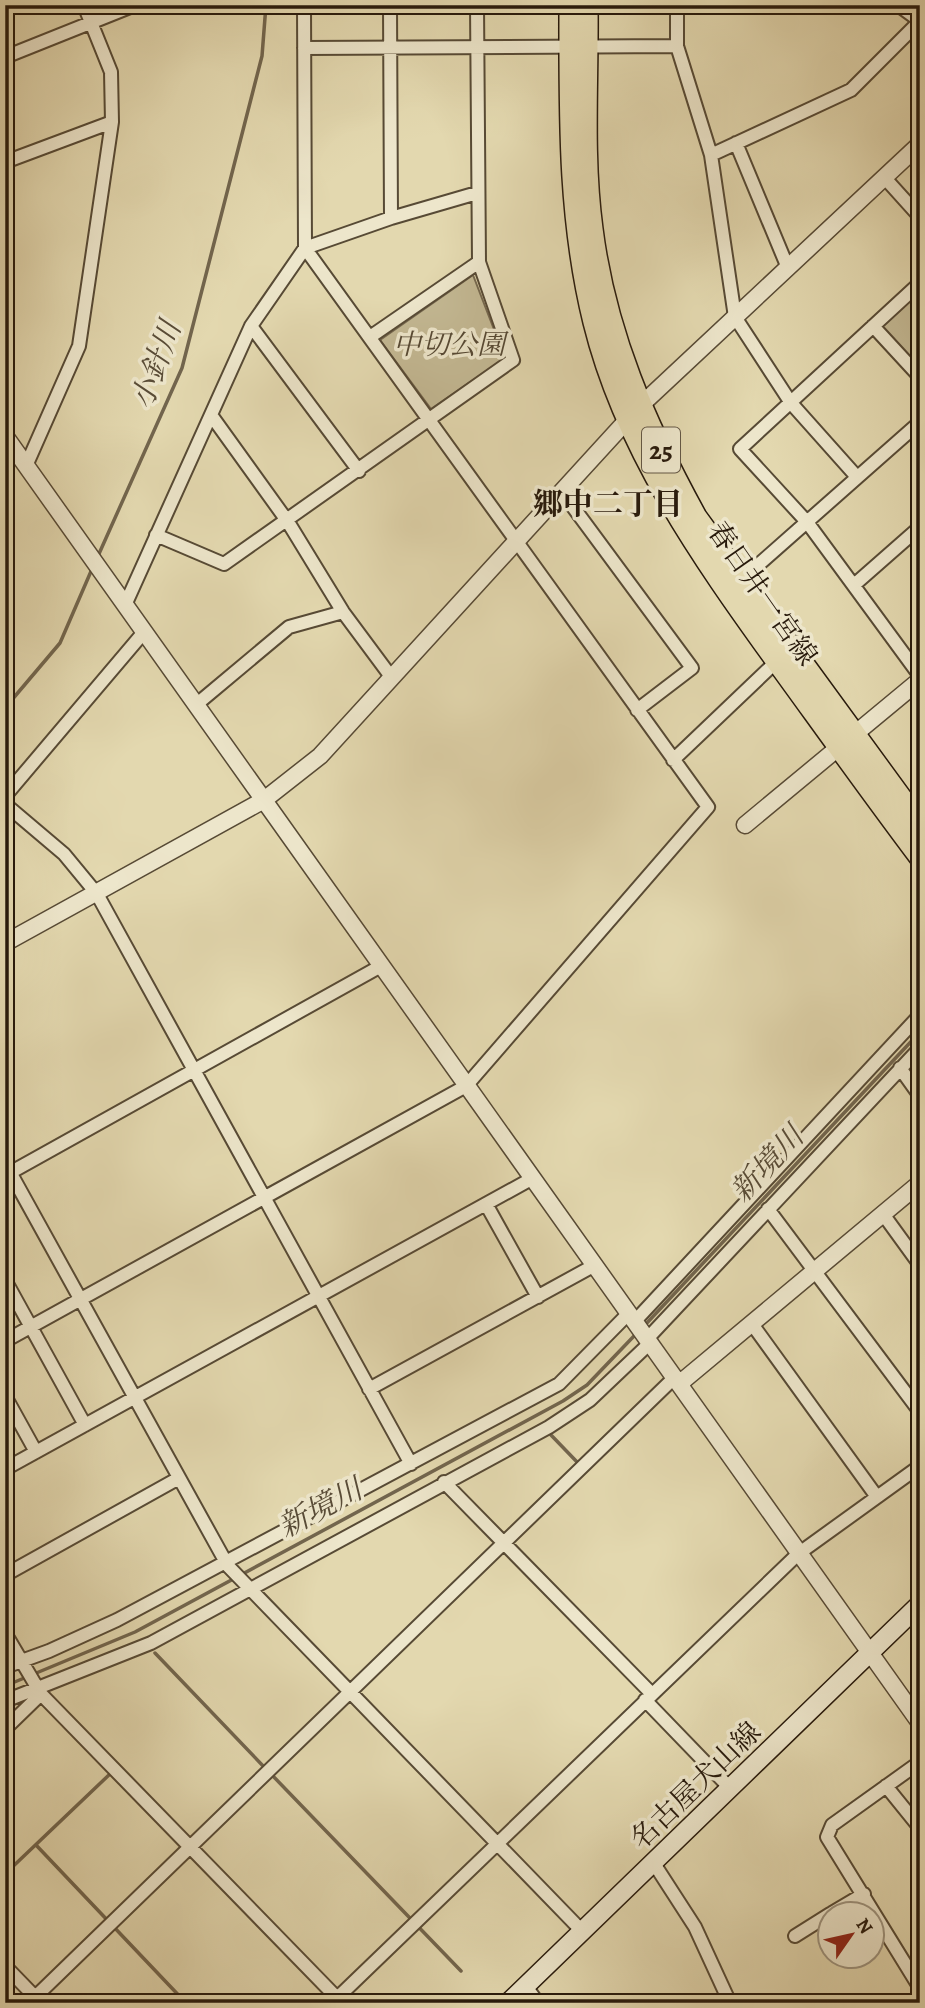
<svg xmlns="http://www.w3.org/2000/svg" width="925" height="2008" viewBox="0 0 925 2008" font-family="Alegreya,'Noto Serif JP',serif">
<style>
.green{fill:#c3b893;stroke:#766950;stroke-width:2}
.lines{fill:none;stroke-linecap:round;stroke-linejoin:round}
.stream{stroke:#72654d;stroke-width:3.5}
.minor-casing{stroke:#574a35;stroke-width:16}
.tertiary-casing{stroke:#574a35;stroke-width:19}
.secondary-casing{stroke:#281a0c;stroke-width:21}
.primary-casing{stroke:#281a0c;stroke-width:24}
.minor{stroke:#ede6cb;stroke-width:12}
.tertiary{stroke:#ede6cb;stroke-width:16}
.secondary{stroke:#ede6cb;stroke-width:18}
.primary{stroke:#e3d8af;stroke-width:21}
.labels{text-anchor:middle;stroke-width:7;stroke-linejoin:round;paint-order:stroke}
.shield{fill:#ede6cb;stroke:#635745;stroke-width:2}
.shield-label{font-size:26px;font-weight:bold;fill:#281a0c}
.park-label{font-size:28px;font-style:italic;fill:#564934;stroke:#ede6cb}
.street-label{font-size:28px;fill:#281a0c;stroke:#ede6cb}
.water-label{font-size:30px;font-style:italic;fill:#594c37;stroke:#ede6cb}
.neighbourhood-label{font-size:30px;font-weight:bold;fill:#281a0c;stroke:#ede6cb}
</style>
<rect width="100%" height="100%" fill="#e3d8af"/>
<filter id="stains"><feTurbulence type="fractalNoise" baseFrequency=".00286" numOctaves="4"/><feColorMatrix values="0 0 0 0 .2 0 0 0 0 .09 0 0 0 0 .02 0 0 0 .5 -.17"/></filter>
<radialGradient id="worn" r=".72"><stop offset=".6" stop-color="#630" stop-opacity="0"/><stop offset="1" stop-color="#630" stop-opacity=".3"/></radialGradient>
<!-- green -->
<path class="green" d="M473 275 505 358 431 409 380 340Z
M920 290V372L883 330V324Z"/>
<g class="lines">
<!-- stream -->
<path class="stream" d="M98 556 182 368 262 56 266 5
M5 708 60 643 92 569
M645 1325 920 1032
M551 1435 578 1463
M155 1653 265 1768
M5 1686 135 1632 563 1401 587 1385 634 1336
M271 1774 461 1971
M36 1845 186 2003
M5 1874 111 1773"/>
<defs>
<path id="minor" d="M390 5 391 218
M677 5V46L711 155 735 317 791 403 857 477
M898 5 920 21
M304 48 677 46
M5 57 135 5
M736 143 788 268
M711 155 851 90 920 21
M5 162 112 122
M884 177 920 217
M920 283 740 449 807 522 920 676
M251 326 359 471
M873 326 920 377
M370 337 479 262
M211 415 288 522 343 612 392 678
M26 466 79 346 112 122 111 72 84 5
M562 492 692 668 637 710
M156 535 224 564 513 360 479 262 477 5
M740 581 920 422
M854 585 920 527
M126 603 251 326 305 248 391 218 477 193
M197 704 289 627 343 612
M673 760 777 661
M5 796 144 632
M5 804 64 854 97 894 411 1464
M900 1068 920 1096
M5 1163 228 1566 581 1930
M6 1175 381 966
M486 1204 538 1297
M768 1209 920 1412
M883 1214 920 1265
M5 1280 85 1425
M635 1321 920 1015
M752 1324 877 1497
M647 1339 920 1048
M5 1341 466 1086 708 807 305 248 304 5
M369 1389 595 1265
M5 1396 36 1452
M5 1469 533 1178
M444 1482 651 1693
M5 1575 179 1478
M5 1633 41 1694 342 2003
M5 1667 49 1651 117 1620 559 1384 629 1313
M645 1700 730 1788
M5 1701 151 1643 549 1427 590 1400 650 1343
M5 1729 41 1694
M920 1762 832 1825 827 1837 920 1988
M886 1786 920 1828
M653 1862 695 1927 730 2003
M832 1913 864 1894
M795 1936 830 1914
M5 1966 40 2002
M525 1985 538 2003
M29 2003 674 1378
M332 2003 798 1554 920 1466"/>
<path id="tertiary" d="M5 436 920 1723
M745 825 920 680
M5 943 264 800 320 756 640 406 920 144
M679 1384 920 1183"/>
<path id="secondary" d="M508 2003 920 1604"/>
<path id="primary" d="M570 5C570 112 568 217 594 322 625 448 701 556 776 660 824 726 871 792 920 857
M587 5C588 79 582 155 592 229 605 333 646 426 696 517L920 824"/>
</defs>
<!-- minor casing -->
<use href="#minor" class="minor-casing"/>
<!-- tertiary casing -->
<use href="#tertiary" class="tertiary-casing"/>
<!-- secondary casing -->
<use href="#secondary" class="secondary-casing"/>
<!-- primary casing -->
<use href="#primary" class="primary-casing"/>
<!-- minor -->
<use href="#minor" class="minor"/>
<!-- tertiary -->
<use href="#tertiary" class="tertiary"/>
<!-- secondary -->
<use href="#secondary" class="secondary"/>
<!-- primary -->
<use href="#primary" class="primary"/>
</g>
<g class="labels">
<!-- shield labels -->
<rect class="shield" x="642" y="427.5" width="38" height="45" rx="5"/>
<g class="shield-label">
<text x="661" y="459">25</text>
</g>
<!-- park labels -->
<g class="park-label">
<text x="449" y="354">中切公園</text>
</g>
<!-- street labels -->
<g class="street-label">
<text transform="translate(763 593) rotate(55)" y="10">春日井一宮線</text>
<text transform="translate(695 1785) rotate(-44)" y="10">名古屋犬山線</text>
</g>
<!-- water labels -->
<g class="water-label">
<text transform="translate(156 365) rotate(-70)" y="10">小針川</text>
<text transform="translate(767 1164) rotate(-47)" y="10">新境川</text>
<text transform="translate(320 1508) rotate(-28)" y="10">新境川</text>
</g>
<!-- neighbourhood labels -->
<g class="neighbourhood-label">
<text x="608" y="514">郷中二丁目</text>
</g>
</g>
<!-- margin -->
<rect width="925" height="2008" fill="none" stroke="#e3d8af" stroke-width="28"/>
<rect x="7" y="7" width="911" height="1994" fill="none" stroke="#281a0c" stroke-width="3.5"/>
<rect x="14" y="14" width="897" height="1980" fill="none" stroke="#281a0c" stroke-width="2"/>
<!-- north arrow -->
<g transform="translate(851 1935) rotate(56)"><circle r="33" fill="#ede6cb" stroke="#9e947f" stroke-width="2"/>
<path d="M0-5L12 26L0 18L-12 26Z" fill="#8f2418"/>
<text y="-10" font-size="19" font-weight="bold" text-anchor="middle" fill="#281a0c">N</text>
</g>
<rect width="100%" height="100%" filter="url(#stains)"/>
<rect width="100%" height="100%" fill="url(#worn)"/>
</svg>
